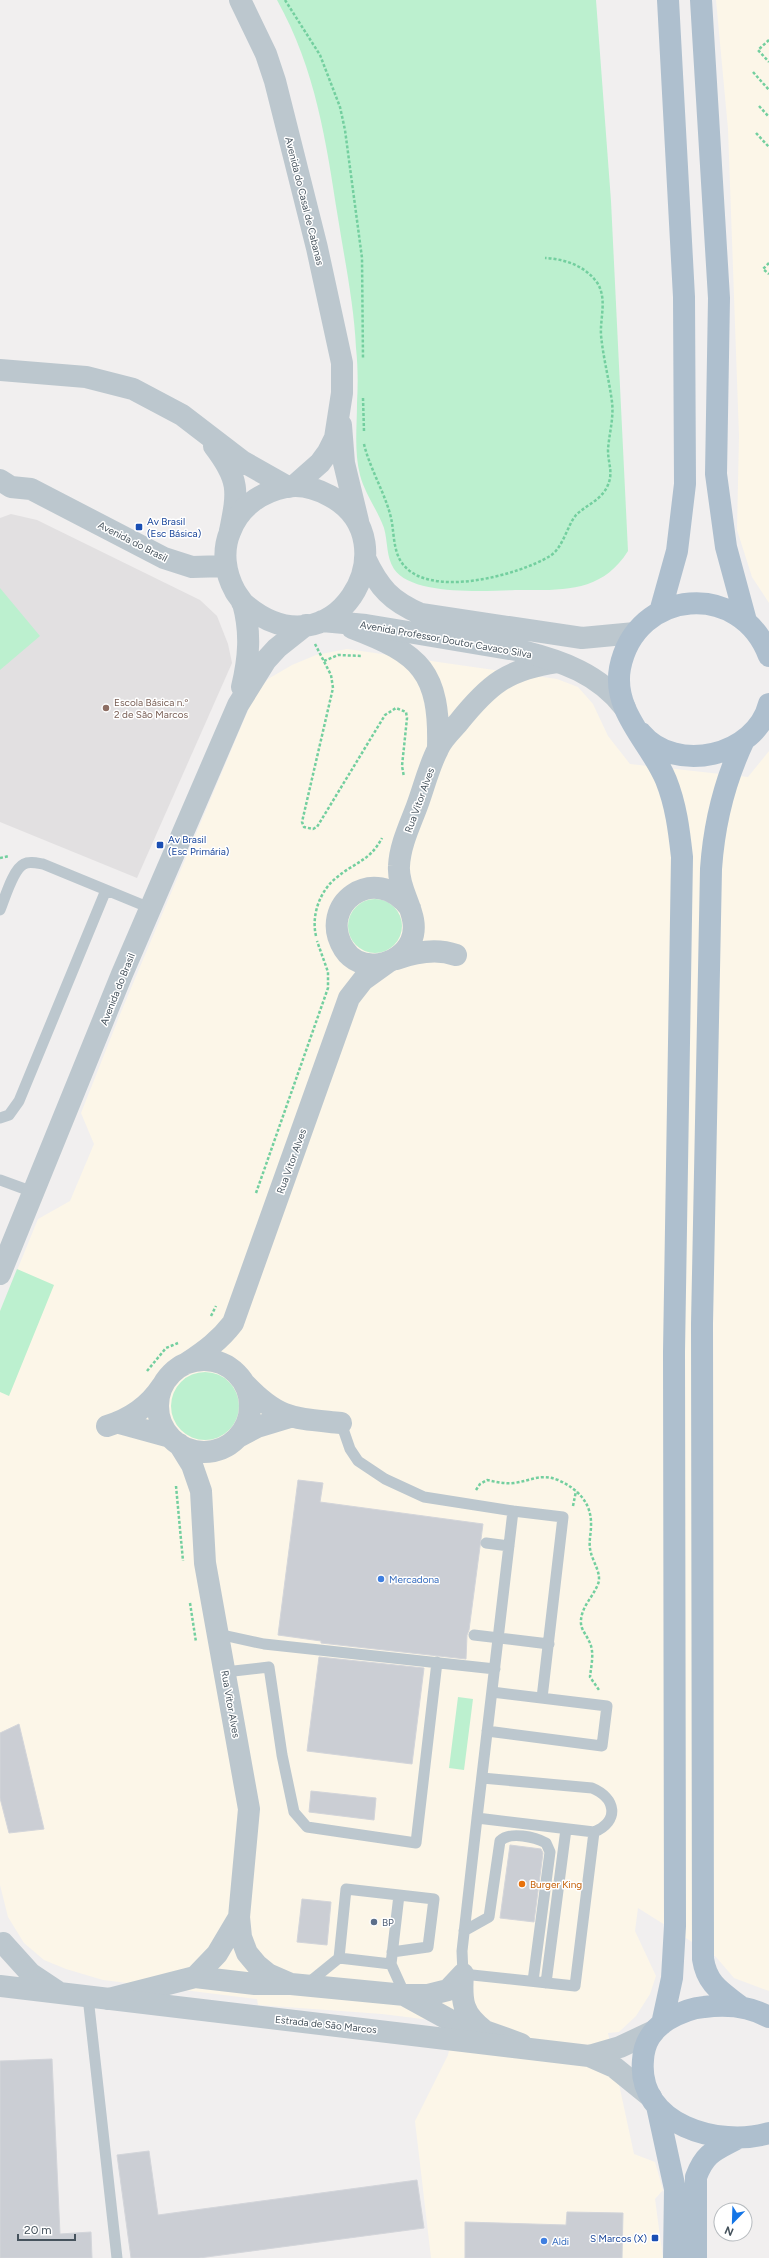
<svg xmlns="http://www.w3.org/2000/svg" width="769" height="2258" viewBox="0 0 769 2258" font-family="Figtree,sans-serif">
<style>
.commercial{fill:#fcf6e8}
.education{fill:#e2e0e1}
.green{fill:#bcf0cf}
.building{fill:#cbced4;stroke:#d3d5da}
.lines{fill:none;stroke-linecap:round;stroke-linejoin:round}
.path{stroke:#73cf9f;stroke-width:2.5;stroke-dasharray:3 2;stroke-linecap:butt}
.service{stroke:#bcc7ce;stroke-width:11}
.minor{stroke:#bcc7ce;stroke-width:22}
.tertiary{stroke:#bcc7ce;stroke-width:22}
.primary{stroke:#aebfce;stroke-width:22}
.transit-dot{fill:#1a4fb4;stroke:#fff;stroke-width:1.5}
.education-dot{fill:#8d6e63;stroke:#fff;stroke-width:1.5}
.shop-dot{fill:#3f7fe0;stroke:#fff;stroke-width:1.5}
.food-dot{fill:#e8710a;stroke:#fff;stroke-width:1.5}
.service-dot{fill:#5c6f8a;stroke:#fff;stroke-width:1.5}
.labels{text-anchor:middle;stroke-width:3;stroke-linejoin:round;paint-order:stroke}
.street-label{font-size:10px;fill:#46535d;stroke:#fff}
.transit-label{font-size:10px;fill:#164399;stroke:#fff;text-anchor:start}
.education-label{font-size:10px;fill:#785e54;stroke:#fff;text-anchor:start}
.shop-label{font-size:10px;fill:#366cbe;stroke:#fff;text-anchor:start}
.food-label{font-size:10px;fill:#c56008;stroke:#fff;text-anchor:start}
.service-label{font-size:10px;fill:#4e5e75;stroke:#fff;text-anchor:start}
</style>
<rect width="100%" height="100%" fill="#f1efef"/>
<!-- commercial -->
<path class="commercial" d="M716 0H769V603L752 577 737 530 739 436 728 129Z
M347 649 557 679 578 687 593 704 608 736 630 764 748 777 769 751V1991L734 1978 716 1957 638 1908 635 1931 656 1976 650 1994 636 2016 619 2032 608 2033 634 2154 655 2162 663 2190 655 2199 663 2258H431L415 2121 448 2055 455 2023 382 2014 258 2005 257 1999 103 1980 66 1969 44 1960 24 1943 8 1917 0 1885V1312L38 1219 70 1201 94 1144 81 1113 121 1012 254 696 268 679 292 665 316 655Z"/>
<!-- education -->
<path class="education" d="M11 514 37 520 200 600 217 616 228 644 232 663 137 878 0 822V518Z"/>
<!-- green -->
<path class="green" d="M277 0H596L611 201 628 551C601 594 560 590 515 590 487 591 412 596 394 569 386 557 388 542 384 528 377 509 365 494 360 475 354 451 357 427 357 403 358 385 358 367 356 348 354 305 345 262 338 218 326 141 316 70 277 0Z
M0 588 40 636 0 670Z
M348 926a27 27 0 1 1 54 0a27 27 0 1 1-54 0Z
M17 1269 54 1285 9 1396 0 1392V1311Z
M171 1406a34 34 0 1 1 68 0a34 34 0 1 1-68 0Z
M458 1697 473 1699 464 1770 449 1768Z"/>
<!-- building -->
<path class="building" d="M298 1480 323 1483 320 1502 483 1524 469 1630 467 1635 466 1659 321 1643V1641L278 1635Z
M319 1657 424 1668 412 1764 307 1751Z
M19 1724 44 1829 9 1833 0 1798V1733Z
M311 1791 376 1798 374 1820 309 1812Z
M510 1845 541 1849 543 1853 534 1922 500 1918Z
M302 1899 331 1902 327 1945 297 1942Z
M52 2059 60 2234 91 2232 92 2258H0V2061Z
M149 2151 158 2215 417 2180 424 2228 199 2258H131L117 2155Z
M567 2212 623 2213 622 2258H465V2222L566 2225Z"/>
<g class="lines">
<!-- path -->
<path class="path" d="M285 0 320 55 340 107 345 130 362 258 363 359
M769 40 758 50 769 62
M753 72 769 90
M759 106 769 117
M756 133 769 147
M769 263 763 269 769 274
M363 398 364 431
M364 444C370 470 388 498 392 523 394 536 394 552 402 563 428 600 519 575 550 556 563 548 567 526 576 515 586 505 600 501 607 487 614 473 608 464 608 450 609 434 614 418 612 402 609 379 603 357 601 335 600 318 607 300 598 284 586 266 565 259 545 258
M315 644 331 675 333 688 302 822 304 827 313 829 317 827 385 715 396 708 406 712 407 718 402 766 404 777
M324 661 338 655 362 656
M0 858 9 856
M316 936C311 915 320 891 336 878 355 862 370 861 382 838
M256 1193 328 988V972L317 941
M211 1316 216 1306
M147 1371 166 1348 178 1343
M176 1486 183 1561
M476 1490 480 1484 487 1480C496 1482 505 1484 514 1483 530 1481 541 1473 558 1480 578 1489 592 1503 591 1526 591 1535 588 1543 591 1553 593 1562 602 1574 598 1584 593 1597 582 1606 581 1620 580 1629 586 1634 589 1641 595 1652 591 1666 590 1677L599 1690
M573 1506 576 1491
M190 1603 196 1642"/>
<!-- service -->
<path class="service" d="M0 910C5 898 13 869 24 864 29 861 37 863 43 864L150 908
M0 1118 9 1115 19 1101 106 890
M0 1180 33 1192
M341 1423 350 1449 358 1461 385 1479 424 1497 513 1511
M486 1543 509 1546
M218 1634 264 1644 495 1669
M474 1635 549 1644
M225 1672 269 1667 282 1755 294 1812 307 1827 416 1843 437 1662
M487 1731 602 1746 607 1706 492 1692
M482 1778 592 1788C616 1798 620 1821 594 1832
M477 1818 594 1832 575 1986 463 1974 462 1951Z
M477 1818 513 1511 563 1517 542 1698
M464 1931 489 1917 500 1841C510 1831 535 1837 546 1843L550 1852 533 1981
M392 1952 428 1947 434 1899 399 1895
M339 1958 391 1964
M546 1983 566 1829
M307 1984 339 1958 346 1889 399 1895 391 1964 405 1995
M88 1997 117 2258"/>
<!-- minor -->
<path class="minor" d="M0 370 86 377 133 389 182 415 242 461 288 487
M214 446C240 480 238 491 230 531
M352 628C421 654 440 672 438 748
M410 908C375 861 316 905 344 949 360 974 399 967 411 941 422 916 397 892 399 866 400 845 410 825 417 806 424 787 429 766 438 749 442 739 451 731 458 723 489 684 508 669 557 662
M396 959C416 952 436 948 456 955
M158 1406a46 46 0 1 1 92 0a46 46 0 1 1-92 0Z
M187 1363C205 1351 220 1340 233 1323L349 998 363 980 388 962
M245 1384C279 1420 294 1418 341 1423
M119 1423 170 1437
M107 1426C130 1419 149 1406 162 1386
M240 1436 257 1427 290 1417
M179 1444 192 1465 201 1491 205 1563 249 1809 239 1917 241 1937 247 1953 257 1965 268 1974 291 1984
M463 1974C461 2001 462 2014 485 2031
M195 1977 217 1954 239 1917
M406 1996 457 2024 485 2031 521 2044
M109 1999 195 1977 255 1984H291L405 1995H428L448 1990 463 1974"/>
<!-- tertiary -->
<path class="tertiary" d="M240 0 266 54 275 81 317 248 342 363V393L335 438 328 452 320 463 294 486
M341 425 344 463 358 521
M0 480 11 487 31 489 164 558 192 567 226 566
M365 558C379 588 391 601 421 614L582 638 635 633
M322 621 366 625 522 651C562 661 599 674 625 708
M242 687C249 658 251 632 243 603 241 599 237 595 235 591 225 573 222 551 230 532 239 507 261 492 286 487 301 484 317 489 330 496 414 541 333 683 242 602
M0 1274 122 974 238 705 266 660 277 648 306 625
M3 1943 31 1974 58 1992
M0 1986 589 2056 614 2067 651 2097
M589 2056 620 2047 654 2031"/>
<!-- primary -->
<path class="primary" d="M701 0 719 298 716 474 726 547 746 621
M660 612 677 551 685 484 684 297 668 0
M641 733C676 775 756 756 769 704
M741 2007C722 1992 707 1985 703 1959L702 1324 711 869C714 825 725 780 744 740
M769 2017C749 2006 726 2004 704 2007 690 2008 679 2013 667 2020 652 2030 644 2042 643 2060 637 2125 719 2148 769 2133
M662 2024 672 1978 675 1926 674 1352 682 857C679 830 676 805 666 780 651 743 612 712 620 668 636 588 741 580 769 656
M657 2106 675 2189 674 2258
M696 2258V2177C705 2152 716 2150 738 2138"/>
</g>
<!-- markers -->
<g class="transit-dot">
<rect x="135" y="523" width="8" height="8" rx="2"/>
<rect x="156" y="841" width="8" height="8" rx="2"/>
<rect x="651" y="2234" width="8" height="8" rx="2"/>
</g>
<circle class="education-dot" cx="106" cy="708" r="4"/>
<g class="shop-dot">
<circle cx="381" cy="1579" r="4"/>
<circle cx="544" cy="2241" r="4"/>
</g>
<circle class="food-dot" cx="522" cy="1884" r="4"/>
<circle class="service-dot" cx="374" cy="1922" r="4"/>
<g class="labels">
<!-- street labels -->
<g class="street-label">
<text transform="translate(305 201) rotate(76)" y="4">Avenida do Casal de Cabanas</text>
<text transform="translate(133 541) rotate(27)" y="4">Avenida do Brasil</text>
<text transform="translate(446 639) rotate(10)" y="4">Avenida Professor Doutor Cavaco Silva</text>
<text transform="translate(419 800) rotate(-70)" y="4">Rua Vitor Alves</text>
<text transform="translate(117 989) rotate(-68)" y="4">Avenida do Brasil</text>
<text transform="translate(291 1161) rotate(-70)" y="4">Rua Vitor Alves</text>
<text transform="translate(231 1704) rotate(80)" y="4">Rua Vitor Alves</text>
<text transform="translate(326 2024) rotate(6)" y="4">Estrada de São Marcos</text>
</g>
<!-- transit labels -->
<g class="transit-label">
<text x="147" y="525">Av Brasil<tspan x="147" dy="12">(Esc Básica)</tspan></text>
<text x="168" y="843">Av Brasil<tspan x="168" dy="12">(Esc Primária)</tspan></text>
<text x="647" y="2242" text-anchor="end">S Marcos (X)</text>
</g>
<!-- education labels -->
<g class="education-label">
<text x="114" y="706">Escola Básica n.º<tspan x="114" dy="12">2 de São Marcos</tspan></text>
</g>
<!-- shop labels -->
<g class="shop-label">
<text x="389" y="1583">Mercadona</text>
<text x="552" y="2245">Aldi</text>
</g>
<!-- food labels -->
<g class="food-label">
<text x="530" y="1888">Burger King</text>
</g>
<!-- service labels -->
<g class="service-label">
<text x="382" y="1926">BP</text>
</g>
</g>
<!-- north arrow -->
<g transform="translate(733 2222) rotate(203)"><circle r="19" fill="#ffffff" stroke="#b5babe"/>
<path d="M0-3L7 15L0 10L-7 15Z" fill="#1475e6"/>
<text y="-6" font-size="11" font-weight="bold" text-anchor="middle" fill="#46535d">N</text>
</g>
<!-- scale -->
<path d="M18 2234v6h57v-6" fill="none" stroke="#46535d" stroke-width="2"/>
<text x="24" y="2234" font-size="12" fill="#46535d" stroke="#ffffff" stroke-width="3" paint-order="stroke">20 m</text>
</svg>
